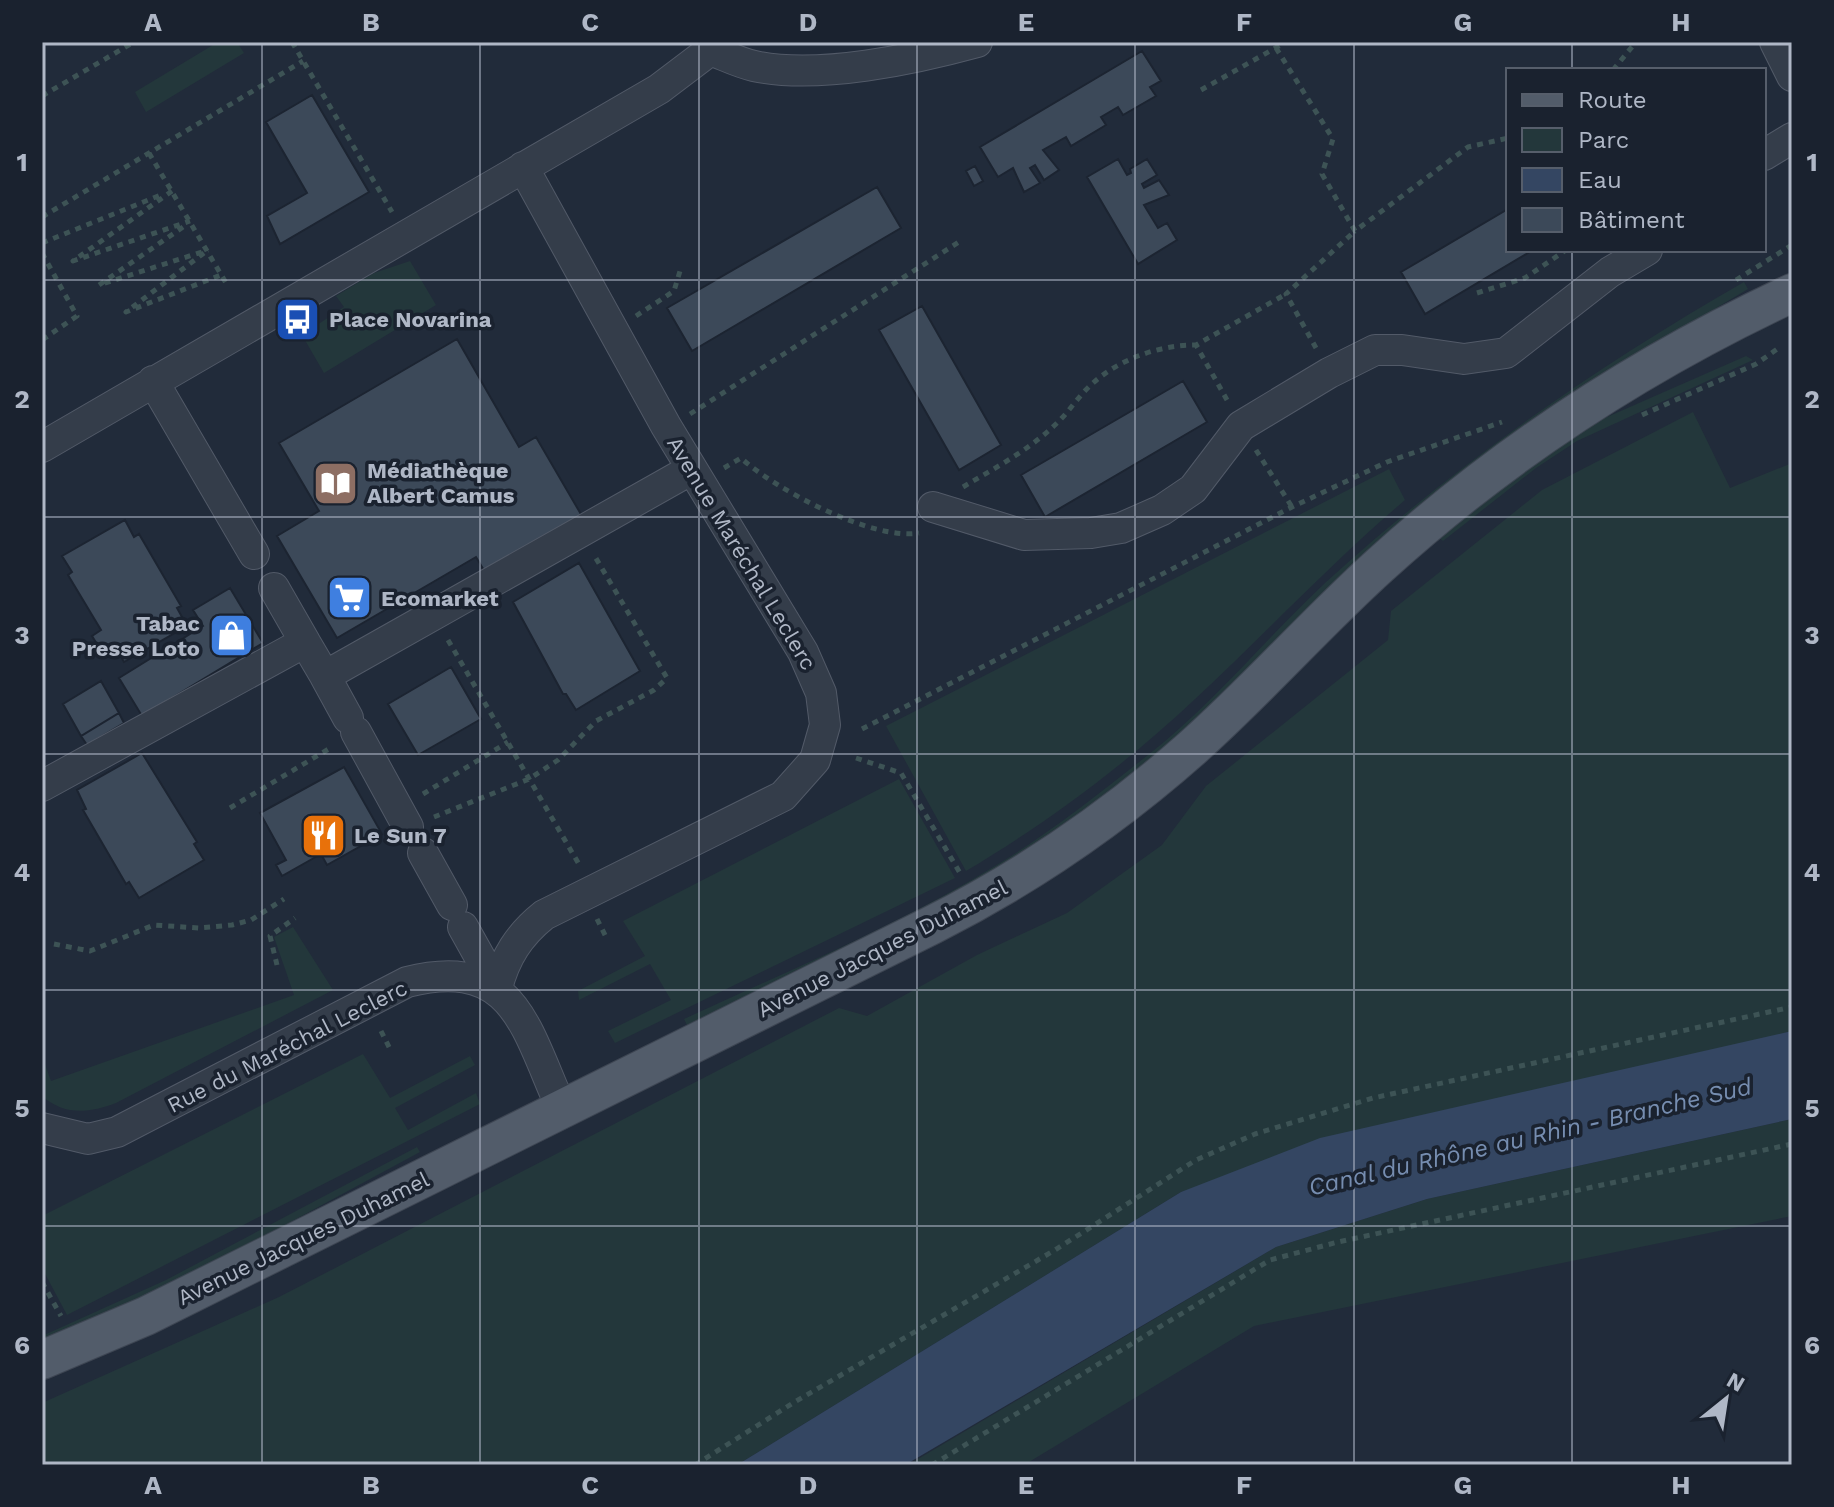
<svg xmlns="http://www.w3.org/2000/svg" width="1834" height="1507" viewBox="0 0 1834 1507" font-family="'Work Sans',sans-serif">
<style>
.green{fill:#23373b}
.water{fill:#344662}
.building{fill:#3c4959;stroke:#1c2431;stroke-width:2}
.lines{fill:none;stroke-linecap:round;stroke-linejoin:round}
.minor-casing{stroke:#525a68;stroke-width:32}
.major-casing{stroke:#3e4653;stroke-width:40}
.path{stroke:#3d5355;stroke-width:5;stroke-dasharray:6 6;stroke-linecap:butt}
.minor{stroke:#343d4a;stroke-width:30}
.major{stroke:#525c6a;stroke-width:38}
.grid{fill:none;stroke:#afb7c6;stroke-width:2;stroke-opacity:0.55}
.labels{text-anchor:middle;stroke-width:7;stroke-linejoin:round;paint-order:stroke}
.poi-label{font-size:22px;font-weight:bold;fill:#afb7c6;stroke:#1a222f;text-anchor:start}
.street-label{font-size:22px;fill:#afb7c6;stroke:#1a222f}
.water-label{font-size:24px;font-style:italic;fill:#768db0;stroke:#1a222f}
.neatline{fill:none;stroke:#afb7c6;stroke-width:3}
.grid-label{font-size:26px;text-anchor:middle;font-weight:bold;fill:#afb7c6}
</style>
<rect width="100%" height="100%" fill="#212b3a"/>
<!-- green -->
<path class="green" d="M218 42H237L244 53 146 112 135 92Z
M410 261 436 305 324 373 302 335 344 307 336 296 374 273Z
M1744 282 1748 289 1589 384 1241 679 1152 760 1056 832 981 882 777 984 687 1025 684 1019C790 970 901 924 1000 863 1051 832 1101 792 1148 755 1220 699 1276 625 1345 565 1468 456 1601 364 1744 282Z
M1746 356 1753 360 1577 441 1536 468 1443 541 1437 536 1533 462 1598 421Z
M1693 412 1730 488 1792 463V1031L1181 1192 737 1465H42V1403L279 1297 839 1008 867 1016 977 955 1067 913 1162 845 1206 786 1388 640 1391 611 1542 490Z
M1389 469 1405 500C1331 563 1265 634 1194 700 1126 764 1047 823 966 871L886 726Z
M899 779 955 878 615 1043 608 1031 671 1000 650 964 579 1000 578 991 645 956 623 921Z
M293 927 333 990 116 1103C89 1113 65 1116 42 1096V1056L51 1081 294 995 274 937Z
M363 1054 390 1098 470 1056 475 1065 395 1108 408 1130 476 1093 480 1104 67 1315 42 1268V1216Z
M1792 1119V1216L1254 1326 1024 1465H908L1276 1247 1427 1199Z
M417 1147 420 1152 183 1280 42 1343V1336L166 1280Z"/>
<!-- water -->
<path class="water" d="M1792 1031V1119L1427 1199 1276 1247 905 1465H737L1181 1192 1320 1138Z"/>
<!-- building -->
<path class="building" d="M1142 51 1161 81 1150 87 1156 96 1123 115 1118 107 1101 117 1106 125 1071 146 1066 137 1043 150 1059 170 1044 180 1035 165 1030 168 1040 183 1024 192 1013 168 998 177 980 147Z
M312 95 369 192 280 244 267 216 307 193 266 122Z
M1118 159 1127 175 1131 173 1130 169 1147 159 1157 175 1142 184 1144 188 1159 180 1169 195 1144 205 1158 228 1167 223 1177 240 1138 264 1087 177Z
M975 166 983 181 974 186 966 171Z
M877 187 901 228 692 351 667 308Z
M1508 209V250H1533L1425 314 1401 272Z
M922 306 1001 445 959 470 879 330Z
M457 339 519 447 536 437 582 516 485 572 476 557 337 638 277 536 319 511 279 443Z
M1183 381 1207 422 1045 517 1021 475Z
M125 520 134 537 139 534 181 606 177 608 187 626 124 662 115 646 100 649 92 636 101 630 68 575 72 572 62 556Z
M579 563 640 671 576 710 566 694H563L513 602Z
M230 588 263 643 142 716 119 678 203 626 193 610Z
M451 667 481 719 418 755 388 704Z
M101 681 119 713 81 736 63 704Z
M119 713 124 723 87 745 81 736Z
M142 753 197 842 194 844 204 860 139 898 129 882 126 884 83 810 86 809 77 790Z
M344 767 382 834 327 865 321 854 282 876 276 865 286 860 260 813Z"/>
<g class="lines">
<defs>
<path id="minor" d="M1775 42 1792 76
M713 51C726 56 740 63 754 66 818 80 915 59 977 42
M1764 155 1792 138
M153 381 254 554
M42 447 659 89 721 42
M933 507 1024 535 1091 533 1121 528 1162 510 1193 489 1241 426 1329 373 1375 350H1402L1464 359 1506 353 1610 272 1647 250
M274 588 305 642
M325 676 348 718
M356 732 408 827
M42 786 305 642 325 676 692 469
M423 853 452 905
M463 927 497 988
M497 988C505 957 519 935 544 915L783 796 815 760 825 725 821 693 803 652 666 426 523 167
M42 1128 88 1139 117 1132 407 982C514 955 525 1027 561 1107"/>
<path id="major" d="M42 1360 146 1316 932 925C1025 878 1114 817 1192 748 1257 690 1315 624 1379 566 1501 455 1642 363 1792 293"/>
</defs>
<!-- minor casing -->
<use href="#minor" class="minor-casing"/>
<!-- major casing -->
<use href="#major" class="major-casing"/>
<!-- path -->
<path class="path" d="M292 42 392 212
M1276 48 1333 139 1322 174 1355 231 1468 147 1508 138
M1613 70 1636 42
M1201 90 1286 42
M42 96 134 42
M149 153 226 283
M172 191 73 261 190 221
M42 217 303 61
M183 227 99 285 208 250
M42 243 163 194
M42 253 77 316 42 340
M204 253 126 312 221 275
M1736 280 1792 245
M1477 293 1525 278 1566 250
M636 316 674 291 680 271
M1316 348 1286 294 1355 231
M1227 400 1196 345 1286 294
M690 414 962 240
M1642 415 1756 364 1780 347
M1256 450 1292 507
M724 468 741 458C776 490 873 541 919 533
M963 487C995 468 1029 450 1056 424 1069 412 1079 395 1093 383 1120 359 1159 345 1196 345
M448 640 580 866
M862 729 1292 507 1387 462 1502 422
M856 758 901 773 960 873
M423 794 508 742
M230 808 332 747
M434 817 529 779 558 760 596 721 654 690 667 678 594 555
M597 919 607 939
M54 944 90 951 154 925 199 928 232 925 251 920 284 899
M277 965 270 936 295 918
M381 1031 390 1049
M42 1282 61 1316
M695 1465 793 1403 1055 1250 1196 1160 1255 1134 1373 1098 1792 1007
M932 1465 1270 1260 1338 1242 1792 1144"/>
<!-- minor -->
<use href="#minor" class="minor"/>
<!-- major -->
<use href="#major" class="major"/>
</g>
<!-- grid -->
<path class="grid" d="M262 42V1465M480 42V1465M699 42V1465M917 42V1465M1135 42V1465M1354 42V1465M1572 42V70M1572 250V1465M42 280H1792M42 517H1792M42 754H1792M42 990H1792M42 1226H1792"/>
<!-- icons -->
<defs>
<symbol id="bus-square" viewBox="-11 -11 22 22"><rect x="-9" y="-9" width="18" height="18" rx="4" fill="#1a4fb4" stroke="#1a222f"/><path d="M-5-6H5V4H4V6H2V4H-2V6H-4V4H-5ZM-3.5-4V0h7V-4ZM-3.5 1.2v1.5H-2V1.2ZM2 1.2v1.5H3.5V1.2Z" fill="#fff"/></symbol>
<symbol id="library-square" viewBox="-11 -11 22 22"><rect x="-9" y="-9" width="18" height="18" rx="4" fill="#8d6e63" stroke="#1a222f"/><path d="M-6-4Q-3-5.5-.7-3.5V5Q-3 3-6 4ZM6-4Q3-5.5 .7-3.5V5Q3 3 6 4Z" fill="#fff"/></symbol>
<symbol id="supermarket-square" viewBox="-11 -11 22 22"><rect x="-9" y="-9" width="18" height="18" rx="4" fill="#3f7fe0" stroke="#1a222f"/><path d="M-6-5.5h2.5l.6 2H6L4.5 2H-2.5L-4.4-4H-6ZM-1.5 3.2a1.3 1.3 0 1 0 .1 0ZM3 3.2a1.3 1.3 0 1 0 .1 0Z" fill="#fff"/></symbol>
<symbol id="shop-square" viewBox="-11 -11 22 22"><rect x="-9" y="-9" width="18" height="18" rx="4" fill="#3f7fe0" stroke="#1a222f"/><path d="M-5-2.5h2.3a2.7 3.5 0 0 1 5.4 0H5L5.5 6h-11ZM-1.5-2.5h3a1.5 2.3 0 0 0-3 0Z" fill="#fff"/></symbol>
<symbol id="restaurant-square" viewBox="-11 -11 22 22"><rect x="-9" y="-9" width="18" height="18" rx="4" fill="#e8710a" stroke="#1a222f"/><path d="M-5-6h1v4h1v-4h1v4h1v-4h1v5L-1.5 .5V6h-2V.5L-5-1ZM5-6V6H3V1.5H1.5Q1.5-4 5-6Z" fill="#fff"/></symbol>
</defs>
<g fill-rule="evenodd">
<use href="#bus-square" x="272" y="294" width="51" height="51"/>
<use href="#library-square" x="310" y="458" width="51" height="51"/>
<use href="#supermarket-square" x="324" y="572" width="51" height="51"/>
<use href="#shop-square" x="206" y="610" width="51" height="51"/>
<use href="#restaurant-square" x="298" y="810" width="51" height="51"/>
</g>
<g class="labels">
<!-- poi labels -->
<g class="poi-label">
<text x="329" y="327">Place Novarina</text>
<text x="367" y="478">Médiathèque<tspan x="367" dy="25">Albert Camus</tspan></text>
<text x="381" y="606">Ecomarket</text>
<text x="200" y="631" text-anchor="end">Tabac<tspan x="200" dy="25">Presse Loto</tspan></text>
<text x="354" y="843">Le Sun 7</text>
</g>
<!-- street labels -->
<g class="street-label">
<text transform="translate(742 553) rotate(59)" y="8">Avenue Maréchal Leclerc</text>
<text transform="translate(882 948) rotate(-27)" y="8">Avenue Jacques Duhamel</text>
<text transform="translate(287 1046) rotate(-27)" y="8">Rue du Maréchal Leclerc</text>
<text transform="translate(303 1238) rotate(-26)" y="8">Avenue Jacques Duhamel</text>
</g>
<!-- water labels -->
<g class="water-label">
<text transform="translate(1530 1137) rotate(-13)" y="8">Canal du Rhône au Rhin - Branche Sud</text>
</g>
</g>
<!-- border -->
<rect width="1834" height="1507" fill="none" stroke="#1a222f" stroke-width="88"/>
<!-- legend -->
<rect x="1506" y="68" width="260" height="184" fill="#1a222f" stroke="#565e6b" stroke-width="2"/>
<rect x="1522" y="94" width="40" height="12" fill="#525c6a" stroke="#565e6b" stroke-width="2"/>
<text x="1578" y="108" font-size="24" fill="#afb7c6">Route</text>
<rect x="1522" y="128" width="40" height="24" fill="#23373b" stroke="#565e6b" stroke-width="2"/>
<text x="1578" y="148" font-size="24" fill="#afb7c6">Parc</text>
<rect x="1522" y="168" width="40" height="24" fill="#344662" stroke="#565e6b" stroke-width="2"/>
<text x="1578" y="188" font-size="24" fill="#afb7c6">Eau</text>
<rect x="1522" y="208" width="40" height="24" fill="#3c4959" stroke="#565e6b" stroke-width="2"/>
<text x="1578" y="228" font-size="24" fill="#afb7c6">Bâtiment</text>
<!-- north arrow -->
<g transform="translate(1726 1399) rotate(30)" stroke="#1a222f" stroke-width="6" paint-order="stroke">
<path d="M0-6L14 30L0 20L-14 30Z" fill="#afb7c6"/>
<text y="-12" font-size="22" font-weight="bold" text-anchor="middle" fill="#afb7c6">N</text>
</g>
<rect x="44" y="44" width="1746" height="1419" class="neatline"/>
<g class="grid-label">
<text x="153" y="31">A</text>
<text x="371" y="31">B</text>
<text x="590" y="31">C</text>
<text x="808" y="31">D</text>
<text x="1026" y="31">E</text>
<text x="1244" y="31">F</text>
<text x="1463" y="31">G</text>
<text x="1681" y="31">H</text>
<text x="22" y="171">1</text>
<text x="1812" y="171">1</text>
<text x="22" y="408">2</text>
<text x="1812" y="408">2</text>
<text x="22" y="644">3</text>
<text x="1812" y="644">3</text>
<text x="22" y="881">4</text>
<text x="1812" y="881">4</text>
<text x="22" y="1117">5</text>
<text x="1812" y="1117">5</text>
<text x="22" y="1354">6</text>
<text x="1812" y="1354">6</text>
<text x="153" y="1494">A</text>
<text x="371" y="1494">B</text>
<text x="590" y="1494">C</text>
<text x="808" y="1494">D</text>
<text x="1026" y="1494">E</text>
<text x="1244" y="1494">F</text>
<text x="1463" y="1494">G</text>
<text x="1681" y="1494">H</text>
</g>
</svg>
